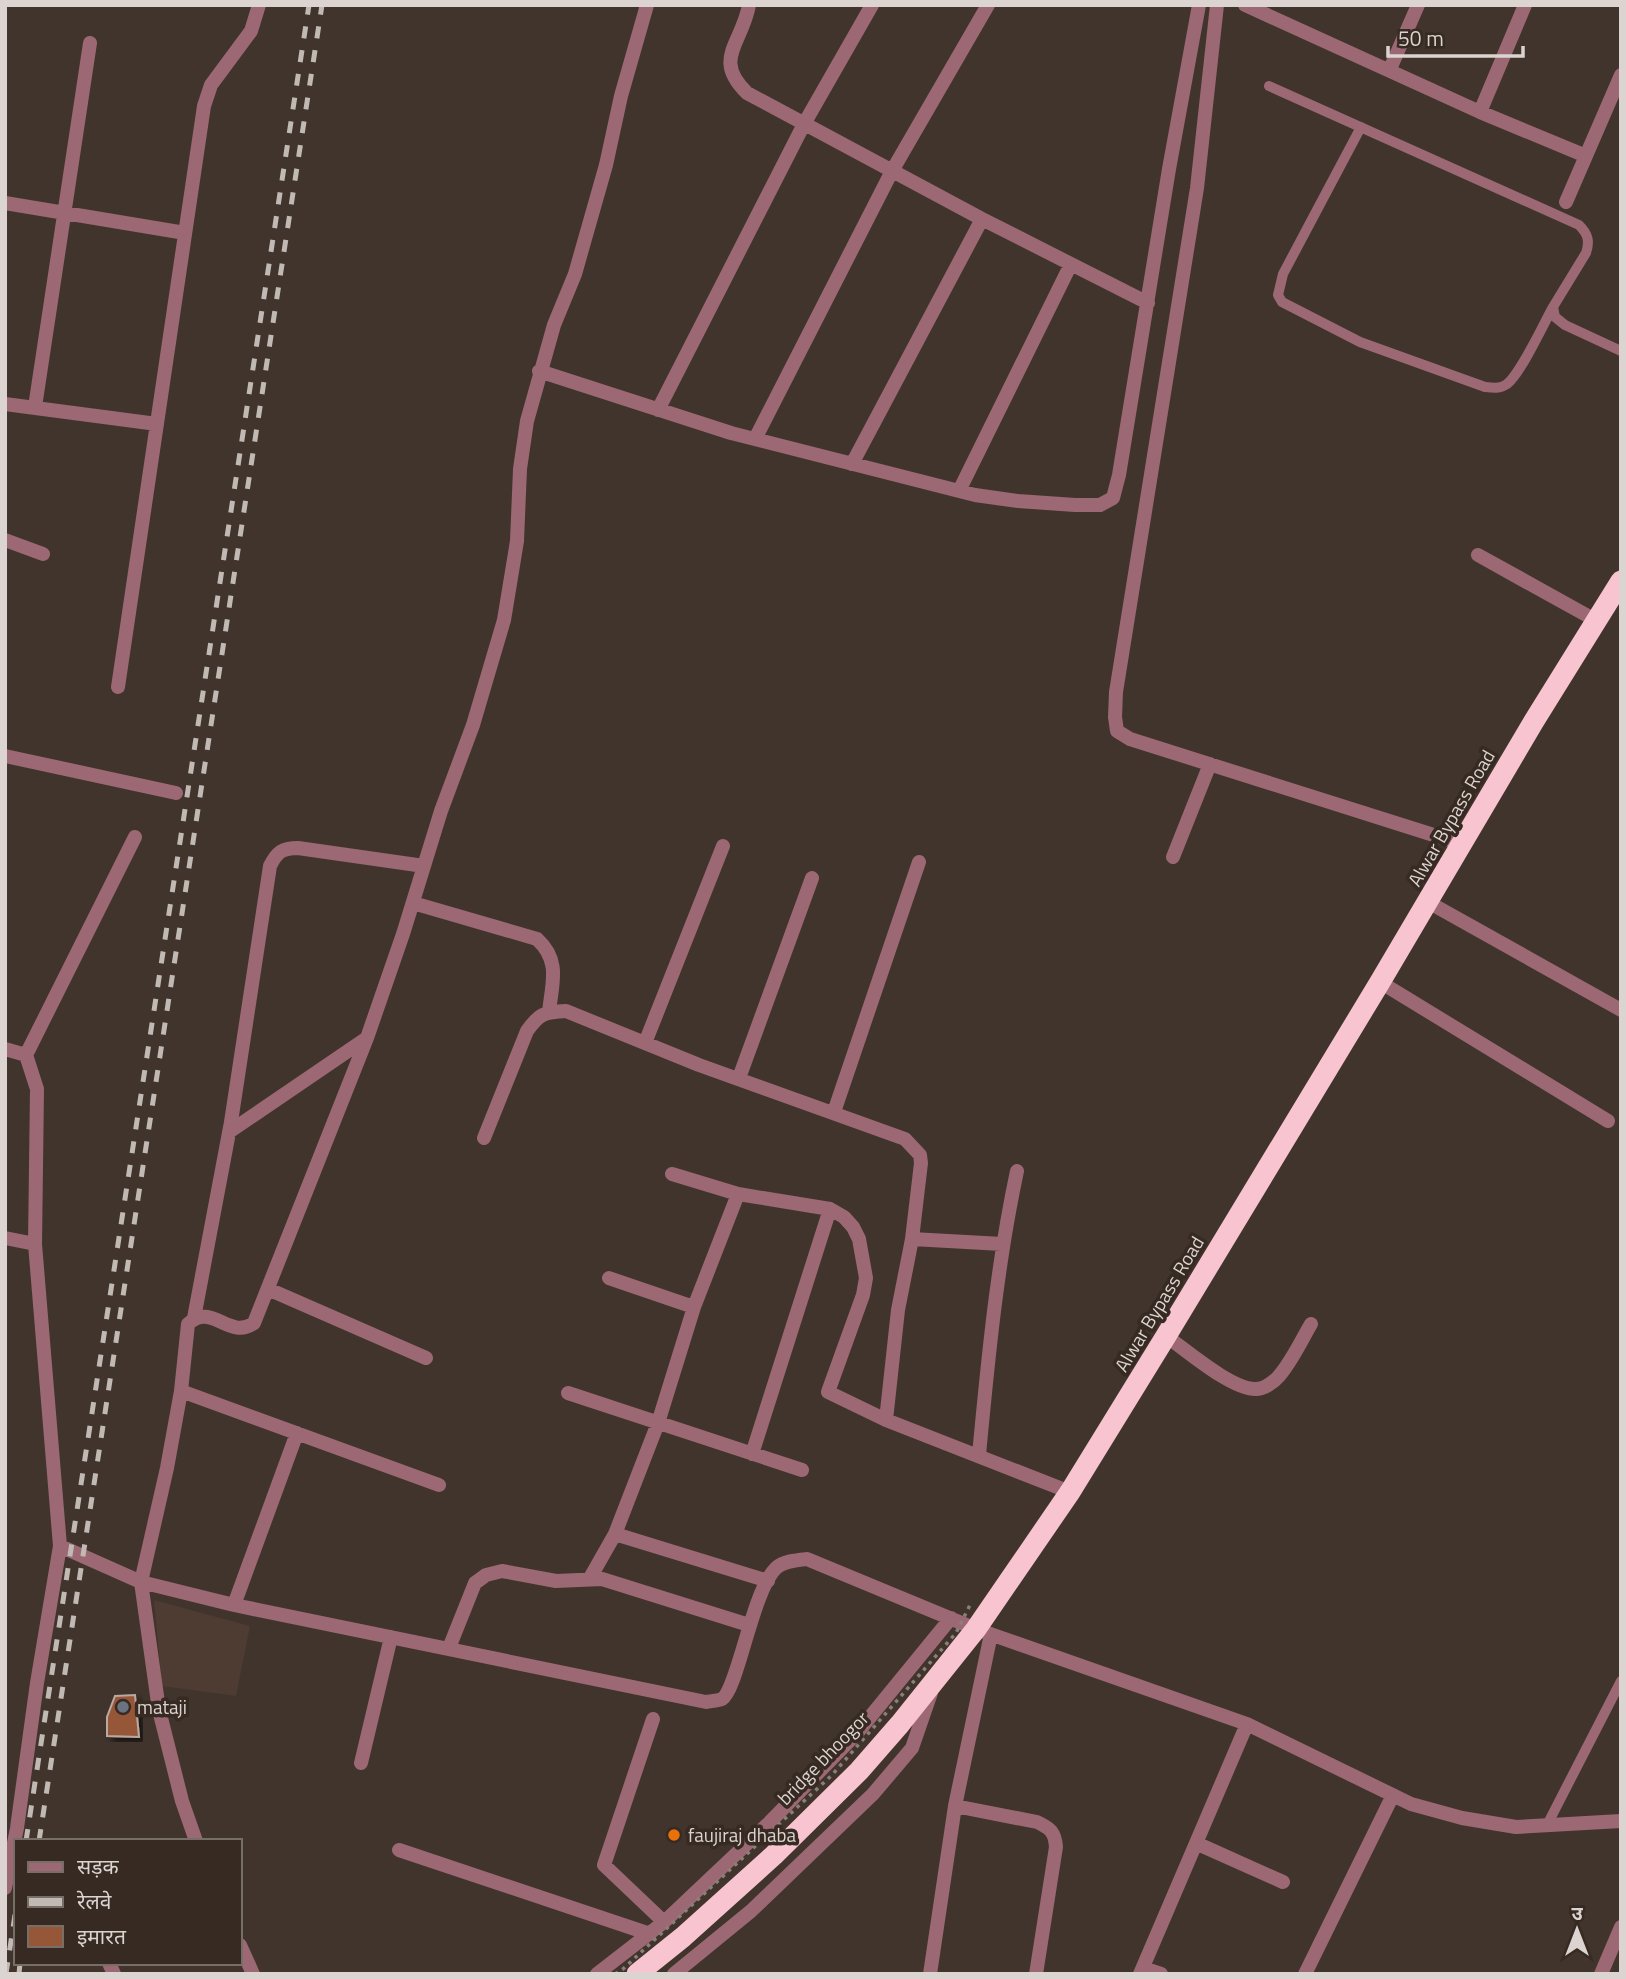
<svg xmlns="http://www.w3.org/2000/svg" width="1626" height="1979" viewBox="0 0 1626 1979" font-family="'Titillium Web','Noto Sans Devanagari',sans-serif">
<style>
.built{fill:#4e3b31}
.building{fill:#965739;stroke:#baa9a2;stroke-width:2;filter:url(#shadow)}
.lines{fill:none;stroke-linecap:round;stroke-linejoin:round}
.lane{stroke:#9c6874;stroke-width:10}
.street{stroke:#9c6874;stroke-width:14}
.highway{stroke:#f8c4cf;stroke-width:21}
.rail{stroke:#c1b9b4;stroke-width:5;stroke-dasharray:12 12;stroke-linecap:butt}
.path-bridge{stroke:#8a807a;stroke-width:3.5;stroke-dasharray:3.5 5;stroke-linecap:butt}
.worship-dot{fill:#6b7280;stroke:#362a23;stroke-width:2.5}
.food-dot{fill:#e8710a;stroke:#362a23;stroke-width:2.5}
.labels{text-anchor:middle;stroke-width:7;stroke-linejoin:round;paint-order:stroke}
.street-label{font-size:19px;fill:#dcd4d0;stroke:#362a23}
.poi-label{font-size:19px;fill:#dcd4d0;stroke:#362a23;text-anchor:start}
</style>
<defs>
<filter id="shadow"><feDropShadow dx="6" dy="6" stdDeviation="3.5" flood-color="#0009"/></filter>
</defs>
<rect width="100%" height="100%" fill="#40342d"/>
<!-- built -->
<path class="built" d="M154 1600 250 1626 236 1696 162 1686Z"/>
<!-- building -->
<path class="building" d="M135 1695 139 1737 107 1736V1717L115 1696Z"/>
<g class="lines">
<!-- lane -->
<path class="lane" d="M1269 86 1579 225C1588 234 1590 241 1586 253L1553 307 1555 317 1565 325 1621 351
M1361 127 1283 274 1278 295 1282 302 1360 342 1485 387C1493 388 1500 389 1507 384 1521 373 1543 325 1553 307
M1547 1825 1621 1681"/>
<!-- street -->
<path class="street" d="M749 5C742 44 712 59 747 93L982 219 1148 303
M1217 5 1197 188 1116 692 1115 717 1117 731 1130 739 1462 844
M1245 5 1480 112 1586 156
M1390 69 1418 5
M1480 112 1525 5
M1566 202 1621 75
M5 203 185 233
M539 371 731 433 975 495 1018 501 1075 505H1100L1113 498 1119 475 1169 169 1199 5
M5 404 157 424
M35 407 90 43
M658 410 804 124 872 5
M755 439 892 171 988 5
M852 464 982 219
M959 491 1071 264
M5 540 43 554
M1478 555 1597 621
M118 687 204 106 211 85 251 31 259 5
M5 756 176 793
M1173 857 1210 764
M1428 902 1621 1010
M413 903 537 939C561 961 552 983 549 1012
M1380 982 1608 1121
M645 1043 723 846
M5 1049 26 1055 37 1089 35 1244 60 1546 37 1683 17 1828 5 1888
M26 1055 135 837
M739 1078 812 878
M834 1112 919 862
M229 1132 367 1038
M484 1138 527 1031C539 1014 544 1012 566 1011L699 1065 905 1139 920 1155 921 1163 912 1239 1002 1244
M672 1174 738 1194 830 1209 844 1217 853 1227 859 1239 866 1278 863 1295 828 1392 886 1420 1070 1492
M5 1238 35 1244
M609 1278 694 1307
M268 1289 426 1358
M194 1318 231 1122 270 866C277 852 282 848 298 848L424 866
M1166 1336C1186 1350 1232 1390 1256 1389 1264 1389 1274 1382 1279 1376 1292 1361 1301 1341 1311 1324
M181 1391 439 1485
M568 1393 802 1470
M886 1420 898 1310 912 1239
M752 1454 830 1209
M979 1455C988 1359 997 1265 1017 1171
M615 1534 768 1581
M60 1546 141 1582 234 1605 706 1702C710 1701 718 1701 722 1699 738 1689 752 1591 776 1568 784 1561 797 1560 807 1559L976 1629 1247 1724 1411 1804 1462 1818 1516 1827 1621 1821
M590 1578 615 1534 658 1423 694 1307 738 1194
M234 1605 297 1433
M449 1648 475 1583 486 1575 502 1571 556 1581 602 1579 749 1625
M653 1719 604 1865 664 1922
M361 1763 391 1637
M955 1806 1037 1822C1050 1828 1055 1832 1056 1847L1036 1974
M196 1841 182 1801 159 1710 141 1582 167 1468 181 1391 188 1324C212 1301 229 1341 254 1323L367 1038 403 934 441 811 473 725 504 620 517 541 520 469 527 421 554 325 575 274 606 165 621 96 647 5
M1198 1844 1283 1882
M399 1850 650 1934
M240 1945 253 1974
M109 1963 114 1974
M1143 1968 1161 1974
M597 1974 664 1922 770 1822 857 1733 951 1618
M674 1974 751 1911 873 1794 912 1748 931 1693
M930 1974 955 1806 991 1634
M1140 1974 1247 1724
M1305 1974 1393 1795
M1601 1974 1621 1927"/>
<!-- highway -->
<path class="highway" d="M637 1974 683 1937 774 1855 859 1771 900 1724 976 1629 1070 1492 1166 1336 1380 982 1534 721 1621 581"/>
<!-- rail -->
<path class="rail" d="M26 1841 309 5
M39 1841 322 5
M6 1974 16 1908
M19 1974 20 1963"/>
<!-- path-bridge -->
<path class="path-bridge" d="M615 1974 623 1969 832 1775 956 1633 971 1603"/>
</g>
<!-- markers -->
<circle class="worship-dot" cx="123" cy="1707" r="7"/>
<circle class="food-dot" cx="674" cy="1835" r="7"/>
<g class="labels">
<!-- street labels -->
<g class="street-label">
<text transform="translate(1451 818) rotate(-60)" y="7">Alwar Bypass Road</text>
<text transform="translate(1159 1304) rotate(-59)" y="7">Alwar Bypass Road</text>
<text transform="translate(823 1758) rotate(-46)" y="7">bridge bhoogor</text>
</g>
<!-- poi labels -->
<g class="poi-label">
<text x="137" y="1714">mataji</text>
<text x="688" y="1842">faujiraj dhaba</text>
</g>
</g>
<!-- border -->
<rect width="1626" height="1979" fill="none" stroke="#dcd4d0" stroke-width="14"/>
<!-- legend -->
<rect x="14" y="1839" width="228" height="126" fill="#362a23" stroke="#786e68" stroke-width="2"/>
<rect x="28" y="1862" width="35" height="10" fill="#9c6874" stroke="#786e68" stroke-width="2"/>
<text x="77" y="1874" font-size="21" fill="#dcd4d0">सड़क</text>
<rect x="28" y="1897" width="35" height="10" fill="#c1b9b4" stroke="#786e68" stroke-width="2"/>
<text x="77" y="1909" font-size="21" fill="#dcd4d0">रेलवे</text>
<rect x="28" y="1926" width="35" height="21" fill="#965739" stroke="#786e68" stroke-width="2"/>
<text x="77" y="1944" font-size="21" fill="#dcd4d0">इमारत</text>
<!-- north arrow -->
<g transform="translate(1577 1930)" stroke="#362a23" stroke-width="5" paint-order="stroke">
<path d="M0-5L12 26L0 18L-12 26Z" fill="#dcd4d0"/>
<text y="-10" font-size="19" font-weight="bold" text-anchor="middle" fill="#dcd4d0">उ</text>
</g>
<!-- scale -->
<path d="M1388 46v10h135v-10" fill="none" stroke="#dcd4d0" stroke-width="3.5"/>
<text x="1398" y="46" font-size="21" fill="#dcd4d0" stroke="#362a23" stroke-width="5" paint-order="stroke">50 m</text>
</svg>
